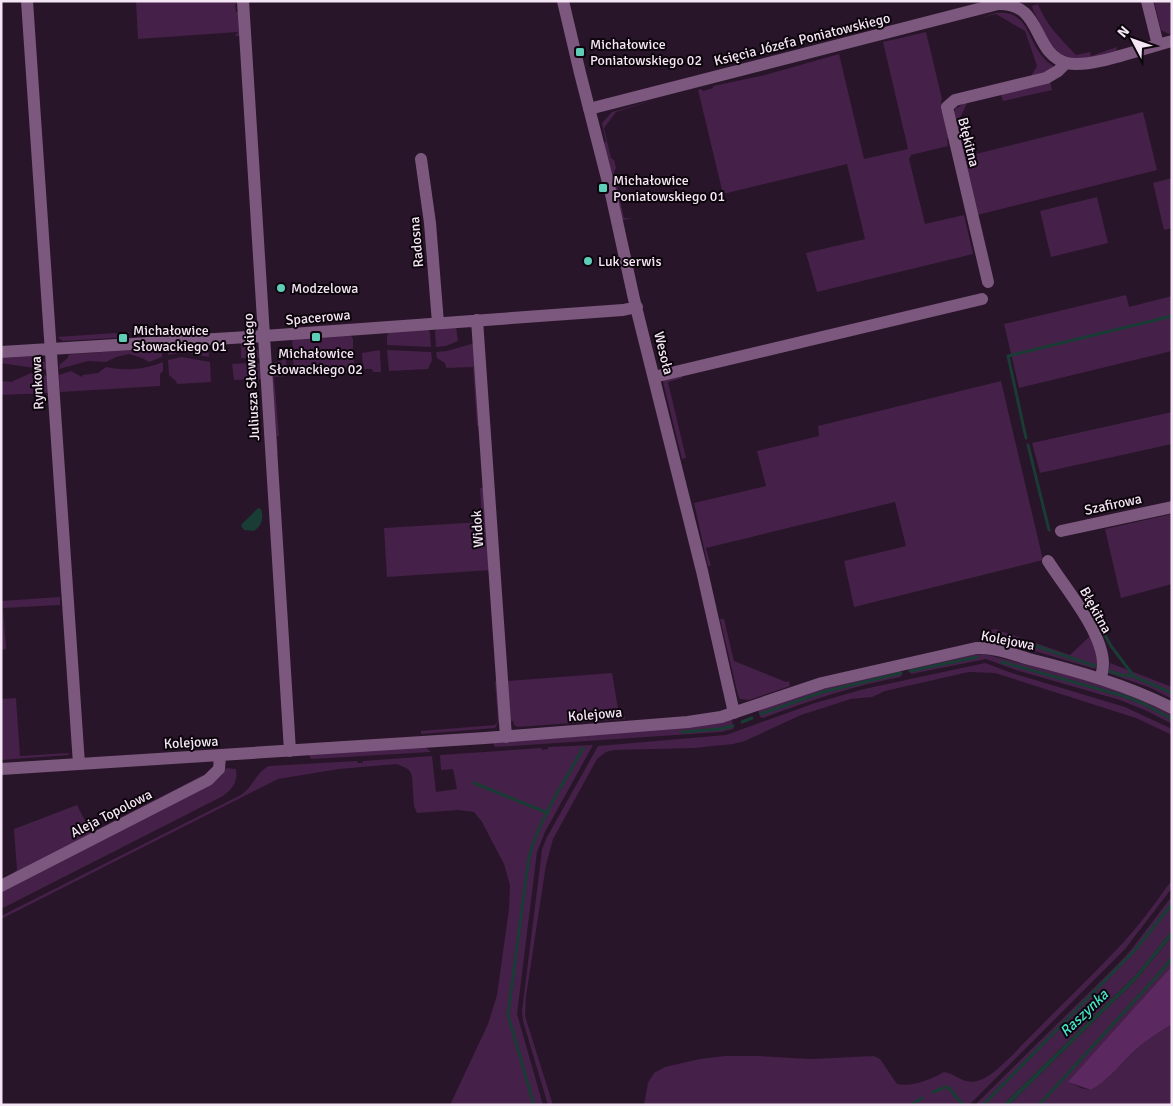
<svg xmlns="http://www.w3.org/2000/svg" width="1173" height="1106" viewBox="0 0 1173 1106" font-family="Signika,sans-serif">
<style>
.green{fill:#452048}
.forest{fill:#5b295f}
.water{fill:#193c35}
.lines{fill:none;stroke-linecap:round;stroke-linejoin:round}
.stream{stroke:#193c35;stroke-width:3}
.street{stroke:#7c577e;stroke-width:12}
.poi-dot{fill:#5eceb8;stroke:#0c050c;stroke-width:2}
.labels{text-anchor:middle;stroke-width:4;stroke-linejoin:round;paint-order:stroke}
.street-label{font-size:14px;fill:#f4e6f4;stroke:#0c050c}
.poi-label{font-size:14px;fill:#f4e6f4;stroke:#0c050c;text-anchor:start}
.water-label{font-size:15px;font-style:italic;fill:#43e4c9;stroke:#0c050c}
</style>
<rect width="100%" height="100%" fill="#281529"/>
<!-- green -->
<path class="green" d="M136 1H239L235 5 236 12H238L239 36H235L238 32 138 39Z
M1154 1H1172V33L1169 34 1161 30Z
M1038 4C1046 25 1061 39 1076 55L1090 52 1091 56 1117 47 1116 51C1097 56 1069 66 1054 48 1045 38 1040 22 1033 10L1032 6Z
M996 13C1027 11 1026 33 1039 52 1044 59 1049 64 1057 68L1030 78 1037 66 1025 31 996 14 980 18Z
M926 32 942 99 941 101 948 138 947 139 948 146 911 155 909 159 925 224 964 215 973 254 817 292 806 253 865 239 847 164 723 194 698 90 701 89 703 91 713 88V86L765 75 839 54 864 159 908 149 883 42Z
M1050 81 1052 90 1003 101 1001 94Z
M657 99 616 112 604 128 611 158 614 160 616 168 614 172 624 218H632L623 220 603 143 606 142 602 123 612 112Z
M968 101 959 120 968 156 1143 112 1157 170 977 215 952 118 955 109Z
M1172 178V228L1164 230 1153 183Z
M1097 197 1108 243 1051 257 1040 211Z
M1126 295 1129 307 1172 296V351L1019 388 1004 324Z
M456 327 458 341 446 346 436 347 435 332 437 328Z
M427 329 430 332 431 347 387 345V336L389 331Z
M129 332V337L63 341 57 337Z
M350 334 353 339V351L337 354 293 353 292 338Z
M241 343C253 342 258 348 262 358H241Z
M475 343 481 426H477L473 367 446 368 445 363 437 358 436 352 447 351Z
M208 345 209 357 183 352 168 355V348Z
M162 348V357L149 362 142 358 129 354 116 357 106 362 88 361 59 369 60 364 68 358V355L72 354Z
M380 350 381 372H373L372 369H363L362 353Z
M387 350 431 352 432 360 428 369 389 371Z
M35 356 45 362 47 370 1 363V358Z
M354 356V369L349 370V373L294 376 293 358 337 359Z
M182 357 210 362 211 382 177 384 176 381 169 375 168 360Z
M286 359 287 376 274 377 279 436H277L278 454H276L270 364Z
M163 362V371L160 374V386L60 392 59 375 71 371 82 377 83 375 98 373 106 367C126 371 143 370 163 362Z
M250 363 261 364V379L234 380 232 364Z
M31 373 48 376V393L1 395V381L13 382V381Z
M682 376V378L668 382 686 458 682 459 663 382 665 379Z
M1001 381 1043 560 854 607 844 561 906 546 895 502 706 548 711 566H708L694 503 766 486 757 451 819 436 818 426Z
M1172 412V444L1040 473 1032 443Z
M480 488H485L491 570 387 577 384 528 482 522Z
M1172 514V584L1121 598 1105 529Z
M60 597V605L3 608 6 649 1 650V601Z
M720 619H724L734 661 786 682 789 681 790 686 749 700 740 699 738 695Z
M995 629 1070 655 1090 636 1095 647 1098 665H1096L1095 669 1008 643 983 638 982 632Z
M974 654 988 655 1061 673 1119 691 1172 714V724L1147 711 1120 700 1016 670 986 659 911 674 908 667Z
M985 663 1012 673 1125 707 1172 729V735L1136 718 995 673 969 672 885 691 872 697 851 699 801 715 745 741 733 744 694 748 614 750 606 752 597 759 553 839 546 865 526 996 525 1016 553 1105H548L523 1021 522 1011 541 858 542 849 547 837 598 746 726 735 815 703 864 689Z
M1110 663 1172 687V699L1151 688 1108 673Z
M900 669 902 675 900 677C853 686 808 701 763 718L760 717 758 710 814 691Z
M612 673 619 715H624L625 719 518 727 514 725 513 721 509 722 507 681Z
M495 681H498L501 722H498L495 728 421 734V731L495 725 498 721Z
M16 698 20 756 69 753 68 755 1 760V699Z
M732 719 733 729 721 732 495 747 493 743Z
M593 745 545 832 537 852 517 1014 543 1105H450L488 1024 497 995 509 909 510 885 504 864 482 822 474 812 458 810 417 813 414 806 412 777 411 773 408 769 397 764 339 769 278 779 1 919V916L241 795C255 785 256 772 269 766L357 761 358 763H363V761L432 756 436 792 457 789 453 769 441 770 440 755 541 748 542 750 548 749V747Z
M425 747 431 752 311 759 309 755Z
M226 768 236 769C238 781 233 789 223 796L1 909V891L214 782 222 775Z
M209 772 211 773 13 873 17 870 14 829 77 805 91 833Z
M1172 880V888L1125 949 969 1105H644L648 1083 654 1073 665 1067 700 1059 725 1056H758L810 1059 874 1056 880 1059 897 1084C912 1087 930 1080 944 1072 958 1074 963 1086 980 1080 996 1075 1020 1046 1034 1033 1062 1004 1092 976 1120 946 1139 926 1155 903 1172 880Z
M1172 896V930L1146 963 1136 975 1003 1105H975L1119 963 1131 950Z
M1172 936V966L1069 1082 1081 1088 1091 1090C1107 1081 1118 1067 1131 1054 1143 1042 1158 1033 1172 1024V1105H1009L1136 980Z"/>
<!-- forest -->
<path class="forest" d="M1172 966V1024C1158 1033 1143 1042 1131 1054 1118 1067 1107 1081 1091 1090L1068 1082Z"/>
<!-- water -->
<path class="water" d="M258 508 261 509C264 519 262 525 254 531L244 530 241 526 242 524Z
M1172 930V936L1136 980 1009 1105H1003L1136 975Z"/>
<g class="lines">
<!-- stream -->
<path class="stream" d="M1026 438 1008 356 1172 316
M1028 445 1049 530
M1100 626 1111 646 1133 675
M992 635 1027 643 1095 666
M1002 662 1127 697 1144 704 1172 719
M910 671 977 657
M1109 671 1121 675 1133 676 1172 693
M761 714 823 692 901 673
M742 722 752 718
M682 732 719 729 733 726
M474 783 548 813
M933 1092 946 1087 949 1088 963 1105
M534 1105 508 1015 529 857C539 819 564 783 583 748
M911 1105 922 1098
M983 1105 1136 949 1172 904
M1039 1105 1159 974 1172 958"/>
<!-- street -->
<path class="street" d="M27 1 79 764
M243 1 290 751
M563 1 580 73 611 194 634 299 702 571 734 713
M1147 1 1158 45
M589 109 998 4C1044 3 1031 53 1067 63 1090 69 1146 47 1172 41
M421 159 430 223 438 323
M988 282 947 107 955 100 1046 78 1058 71 1066 63
M477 320 506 737
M1 352 264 336 623 310 637 307
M654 377 982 299
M1061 531 1172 507
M1048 561C1065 588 1103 632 1103 664 1103 669 1102 674 1100 679
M1 769 485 738 688 722 721 717 822 683 976 648C994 647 1012 654 1029 659 1077 671 1127 685 1172 708
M1 886 208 780 219 769 220 756"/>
</g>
<!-- markers -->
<g class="poi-dot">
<rect x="575" y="47" width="10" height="10" rx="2.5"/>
<rect x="598" y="183" width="10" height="10" rx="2.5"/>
<circle cx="588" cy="261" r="5"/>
<circle cx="281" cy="288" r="5"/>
<rect x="311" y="332" width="10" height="10" rx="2.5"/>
<rect x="118" y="333" width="10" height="10" rx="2.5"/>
</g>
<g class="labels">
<!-- street labels -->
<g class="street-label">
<text transform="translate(802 39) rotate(-14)" y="5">Księcia Józefa Poniatowskiego</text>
<text transform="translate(969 142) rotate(76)" y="5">Błękitna</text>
<text transform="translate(416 242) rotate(-95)" y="5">Radosna</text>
<text transform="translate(318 317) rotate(-5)" y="5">Spacerowa</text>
<text transform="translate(664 353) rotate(76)" y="5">Wesoła</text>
<text transform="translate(251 377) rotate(-93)" y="5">Juliusza Słowackiego</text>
<text transform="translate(37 383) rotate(-93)" y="5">Rynkowa</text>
<text transform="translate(1113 504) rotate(-12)" y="5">Szafirowa</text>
<text transform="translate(477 529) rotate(-94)" y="5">Widok</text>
<text transform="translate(1096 610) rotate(61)" y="5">Błękitna</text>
<text transform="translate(1008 640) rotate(11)" y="5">Kolejowa</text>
<text transform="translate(595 714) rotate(-5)" y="5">Kolejowa</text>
<text transform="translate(191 742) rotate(-3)" y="5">Kolejowa</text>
<text transform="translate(111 813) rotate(-27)" y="5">Aleja Topolowa</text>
</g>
<!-- poi labels -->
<g class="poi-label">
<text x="590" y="49">Michałowice<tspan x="590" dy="16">Poniatowskiego 02</tspan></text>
<text x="613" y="185">Michałowice<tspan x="613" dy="16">Poniatowskiego 01</tspan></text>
<text x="598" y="266">Luk serwis</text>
<text x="291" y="293">Modzelowa</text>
<text x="133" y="335">Michałowice<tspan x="133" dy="16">Słowackiego 01</tspan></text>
<text x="316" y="358" text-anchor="middle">Michałowice<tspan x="316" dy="16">Słowackiego 02</tspan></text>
</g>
<!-- water labels -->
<g class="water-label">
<text transform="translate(1084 1013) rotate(-44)" y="5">Raszynka</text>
</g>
</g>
<!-- border -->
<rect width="1173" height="1106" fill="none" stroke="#f4e6f4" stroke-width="5"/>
<!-- north arrow -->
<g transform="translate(1133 40) rotate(311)" stroke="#0c050c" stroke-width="4" paint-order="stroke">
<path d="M0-4L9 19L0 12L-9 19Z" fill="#f4e6f4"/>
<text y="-8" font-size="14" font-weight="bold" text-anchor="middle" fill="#f4e6f4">N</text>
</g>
</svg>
